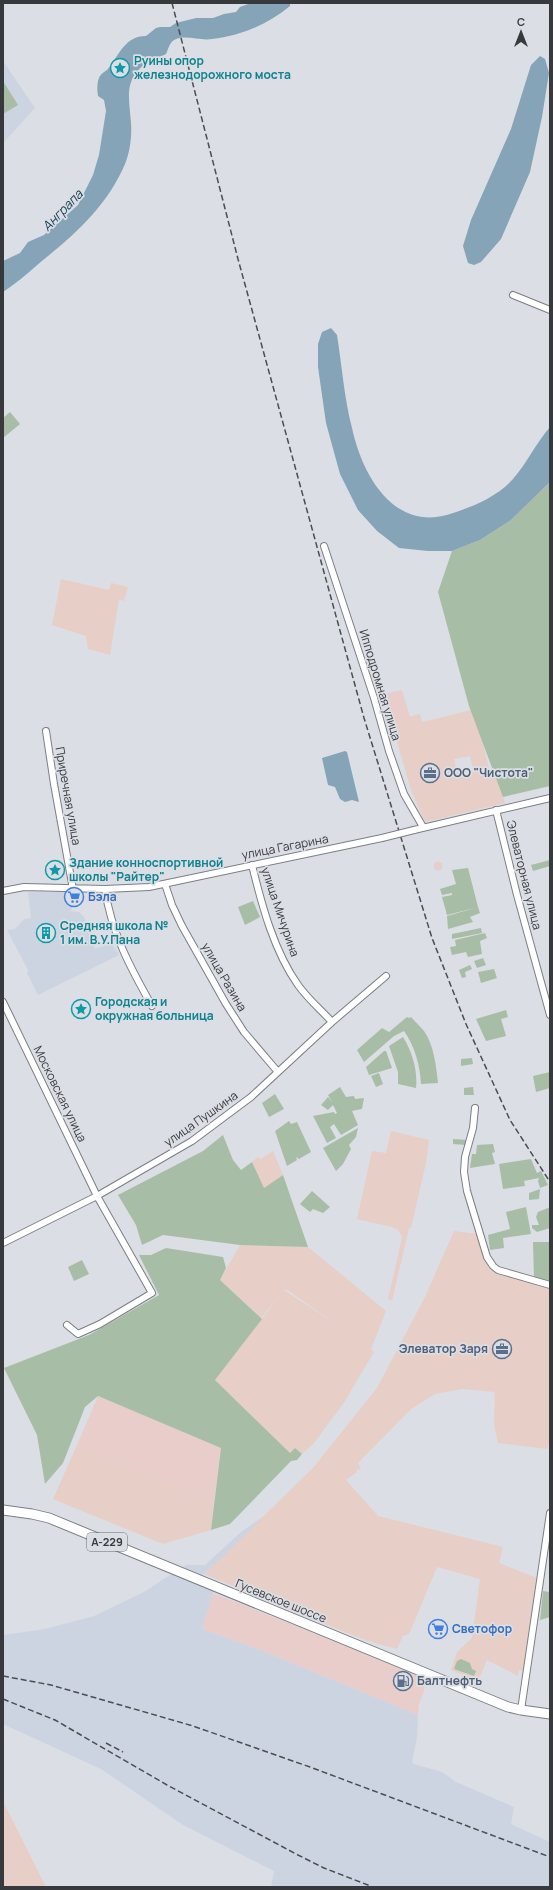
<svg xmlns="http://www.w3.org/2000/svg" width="553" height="1890" viewBox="0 0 553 1890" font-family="Manrope,sans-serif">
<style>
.commercial{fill:#e8cdcb}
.industrial{fill:#e7cec6;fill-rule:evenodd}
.built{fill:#cdd4e1}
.green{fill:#a8bda6}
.water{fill:#85a4b7}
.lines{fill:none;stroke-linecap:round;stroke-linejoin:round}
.minor-casing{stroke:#7b7e84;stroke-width:8}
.highway-casing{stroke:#7b7e84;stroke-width:11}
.minor{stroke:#fff;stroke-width:6}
.highway{stroke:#fff;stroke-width:9}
.rail{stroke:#4c4d51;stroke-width:1.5;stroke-dasharray:6 3;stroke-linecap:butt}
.minor-bridge-casing{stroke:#7b7e84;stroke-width:8;stroke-linecap:butt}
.minor-bridge{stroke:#fff;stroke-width:6}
.labels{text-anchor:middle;stroke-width:3.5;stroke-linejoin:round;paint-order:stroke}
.shield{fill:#dbdee4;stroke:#696a6e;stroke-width:1}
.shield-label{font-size:11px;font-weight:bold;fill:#38393c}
.culture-label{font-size:12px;font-weight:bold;fill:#0d838f;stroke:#dbdee4;text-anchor:start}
.street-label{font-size:12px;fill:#38393c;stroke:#dbdee4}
.service-label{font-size:12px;font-weight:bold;fill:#4e5e75;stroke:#dbdee4;text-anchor:start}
.shop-label{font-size:12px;font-weight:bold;fill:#366cbe;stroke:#dbdee4;text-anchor:start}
.water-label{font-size:13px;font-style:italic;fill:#0e394e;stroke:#dbdee4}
</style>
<rect width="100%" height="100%" fill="#dbdee4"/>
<!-- commercial -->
<path class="commercial" d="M402 690 410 717 391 721 383 694Z
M98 1396 221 1448 214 1501 77 1445Z
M213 1593 425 1677 424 1691 419 1704 418 1715 260 1650 202 1629Z"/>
<!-- industrial -->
<path class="industrial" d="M61 579 109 590 111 583 128 587 124 601 119 599 110 655 88 649 86 636 52 625Z
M475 709 490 773 495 772 505 803 425 822 411 790 391 721 420 714 422 722ZM470 756 474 772 458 776 454 759ZM435 762 438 774 426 776 423 765Z
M433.5 866a4.5 4.5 0 1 1 9 0a4.5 4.5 0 1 1-9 0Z
M391 1131 429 1140 426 1163 411 1228H409L392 1301 388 1299 402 1238 401 1235 398 1230 392 1227 357 1219 372 1151 386 1153Z
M273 1151 283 1175 264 1188 252 1162 258 1157 261 1159Z
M454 1231 478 1234 489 1269 550 1287V1444H548V1449L498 1443 494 1424 495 1392 462 1389 435 1394 411 1409 358 1463 361 1470 357 1469V1472L346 1480 378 1516 503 1547 499 1563 537 1578 523 1671 519 1670 518 1676 487 1660 478 1681 451 1670 457 1652 472 1638 480 1579 437 1567 409 1634 403 1636 397 1649 368 1641 305 1616 307 1610 302 1608 299 1613 204 1574 313 1468 377 1388 425 1297Z
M240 1245 308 1247 386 1311 371 1349 374 1352 343 1404 314 1443 302 1454 295 1448 290 1453 215 1380 281 1294 261 1318 220 1280ZM286 1289 339 1326 284 1290Z
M77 1445 214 1501 211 1530 163 1544 53 1499Z
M3 1801 46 1887H3Z"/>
<!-- built -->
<path class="built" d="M3 61 35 108 3 143Z
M28 892H72V909L70 911 79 912 84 917 95 949 112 943 119 955 38 995 27 973 28 970 7 930 15 929 24 919 31 918Z
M264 1516 224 1556 199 1578 179 1569 186 1565H205L241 1532Z
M173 1573 214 1590 202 1629 260 1650 418 1715 417 1737 412 1762 414 1764 442 1772 456 1782 514 1807 511 1824 550 1842V1887H271L274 1871 183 1825 101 1769 3 1724V1635L45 1629 94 1616 144 1592Z"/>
<!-- green -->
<path class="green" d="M3 81 18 105 3 114Z
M10 412 20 424 3 438V418Z
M550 482V786L503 797 469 706 438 592 452 551 480 540 511 520Z
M550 860V866L533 871 531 865Z
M468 868 478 907 447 915 442 897 452 895V893L442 895 440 889 456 884 452 870Z
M253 901 260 917 245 925 238 907Z
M478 907 480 913 470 917 473 922 448 929 447 916Z
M481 928 482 933 452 939V934Z
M485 933 487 938 480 941 482 954 468 957 466 952 452 955 450 947 456 946 455 940Z
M483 958 486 965 477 968 474 961Z
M470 965 472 969 465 972 466 977 462 978 459 970Z
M494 969 497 978 481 983 478 972Z
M506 1010 508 1017 501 1019 506 1036 486 1041 476 1019Z
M407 1017 409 1018 411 1017C415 1022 420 1026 424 1031 434 1045 436 1066 438 1083L421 1084C420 1065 415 1047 404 1031L394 1036 364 1062 357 1050 382 1028 389 1032Z
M403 1037C412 1051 418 1071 416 1088L398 1084V1072L389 1046Z
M384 1051H386L392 1068 369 1075 366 1067Z
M472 1058 473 1064 461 1066V1059Z
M550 1072V1088L536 1092 533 1076Z
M379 1073 383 1084 376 1087 371 1076Z
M340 1087 346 1097 354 1096 355 1099 364 1098 362 1109 352 1111 358 1125 341 1135 334 1124 330 1127 336 1138 327 1143 313 1116 334 1112 335 1114 337 1113 333 1105 328 1110 321 1105 328 1097 332 1102 328 1095Z
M473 1087 474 1095H464V1088Z
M275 1094 284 1109 269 1117 262 1103Z
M289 1121 291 1124 297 1122 311 1152 299 1159 296 1157 297 1160 287 1166 275 1131Z
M358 1128 356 1137 349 1145 351 1149 343 1164 336 1171 323 1148Z
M223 1135 233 1160 241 1170 252 1162 264 1188 283 1175 308 1247 240 1245 163 1235 142 1245 136 1225 118 1195 203 1151Z
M453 1139 467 1140 466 1145 453 1144Z
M493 1144 495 1152 492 1153 495 1164 470 1168 472 1154H476L477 1145Z
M531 1159 537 1173 541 1171 548 1185 540 1188 538 1181 539 1178 524 1181 525 1186 503 1189 499 1164Z
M540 1189 539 1199 529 1200V1193Z
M312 1191 330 1207 323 1213 313 1209 310 1212 300 1204Z
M526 1207 531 1234 503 1238 504 1248 490 1250 488 1235 510 1229 506 1212Z
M548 1208 550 1209V1228L537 1232 532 1228V1225H539L536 1217 538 1212Z
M533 1242H550V1282L534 1278Z
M166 1248 223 1257 226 1268 220 1280 262 1319 215 1380 290 1453 295 1448 302 1454 297 1460 291 1461 230 1524 211 1530 221 1448 98 1396 85 1407 63 1463 45 1484 37 1435 4 1368 89 1335 159 1295 139 1255H151Z
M82 1260 89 1274 74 1281 68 1267Z
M543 1591 550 1592V1617L540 1620Z
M461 1659 470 1663 472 1669 476 1671 474 1676 454 1669 457 1661Z"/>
<!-- water -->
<path class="water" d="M251 3H290V6C268 24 241 36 212 39 200 41 188 35 176 39 169 42 169 48 166 54 161 57 154 57 149 61 123 79 129 96 131 123 132 136 130 152 125 164 109 202 79 231 48 256 32 269 20 281 3 292V261L20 253 28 242 44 235 78 205 93 175 99 155 106 111 104 100 98 96C97 90 97 83 99 78 101 73 105 72 108 69 119 55 125 36 146 36L156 28 160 27H170L176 23 196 18H213L224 14 236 12 240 7Z
M540 56 545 59 549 73 542 117 530 172 501 239 481 262 474 265 468 263 463 246 471 220 511 129 531 65Z
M331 328 337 335C342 366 344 397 352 428 362 475 394 532 450 514 472 507 497 497 513 479 527 463 536 443 550 427V482L511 520 480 540 452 551H428L399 548 377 531 358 510 340 474 326 423 318 367V344L322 332Z
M345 751 347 752 359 802 352 800 345 802 340 799 335 787 328 785 322 758Z"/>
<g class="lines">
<defs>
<path id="minor" d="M513 295 550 310
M324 546 374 698 389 751 404 794 423 827
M46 731 54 784 73 889
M496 810 517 895 550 1015
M414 830 550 798
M252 865C262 906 274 951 298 985 308 999 321 1010 332 1022
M165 884 172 905 182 926 226 1004 244 1032 278 1072
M105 889C111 932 131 969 152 1006
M3 891 24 887 105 889 149 887 382 838
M3 1002 97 1196 152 1293 100 1324 78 1334 67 1325
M475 1108 473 1128 465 1157 464 1172 467 1191 487 1257 493 1266 498 1270 550 1285
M3 1243 97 1196 192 1141 251 1097 332 1022 386 976
M521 1710 550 1513"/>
<path id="highway" d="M3 1510 32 1514 49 1518 508 1707 521 1710 550 1714"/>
</defs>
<!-- minor casing -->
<use href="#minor" class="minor-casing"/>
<!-- highway casing -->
<use href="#highway" class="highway-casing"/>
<!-- minor -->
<use href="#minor" class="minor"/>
<!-- highway -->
<use href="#highway" class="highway"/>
<!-- rail -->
<path class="rail" d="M172 3 238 259 364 718 432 938 466 1024 510 1120 550 1182
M3 1676 51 1685 193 1726 310 1767 550 1857
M3 1699 55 1720 167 1785 298 1855 324 1868 373 1887
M106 1743 123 1752"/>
<defs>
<path id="minor-bridge" d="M382 838 414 830"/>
</defs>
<!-- minor-bridge casing -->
<use href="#minor-bridge" class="minor-bridge-casing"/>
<!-- minor-bridge -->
<use href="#minor-bridge" class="minor-bridge"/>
</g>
<!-- icons -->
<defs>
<symbol id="sight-ring" viewBox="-11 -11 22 22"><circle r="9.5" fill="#dbdee4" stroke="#0f9aa8" stroke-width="1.5"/><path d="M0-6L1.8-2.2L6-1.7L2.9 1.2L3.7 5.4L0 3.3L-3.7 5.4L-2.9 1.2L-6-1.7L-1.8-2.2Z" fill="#0f9aa8"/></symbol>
<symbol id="office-ring" viewBox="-11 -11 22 22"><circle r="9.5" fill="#dbdee4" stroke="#5c6f8a" stroke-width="1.5"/><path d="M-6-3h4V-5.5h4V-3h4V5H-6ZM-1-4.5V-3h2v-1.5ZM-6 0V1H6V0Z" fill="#5c6f8a"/></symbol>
<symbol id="supermarket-ring" viewBox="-11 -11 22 22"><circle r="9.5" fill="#dbdee4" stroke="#3f7fe0" stroke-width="1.5"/><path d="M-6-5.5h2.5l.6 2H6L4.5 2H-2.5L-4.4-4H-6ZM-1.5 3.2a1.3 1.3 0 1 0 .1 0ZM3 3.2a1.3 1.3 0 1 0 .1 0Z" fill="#3f7fe0"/></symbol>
<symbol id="building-ring" viewBox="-11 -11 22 22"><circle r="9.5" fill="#dbdee4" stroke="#0f9aa8" stroke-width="1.5"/><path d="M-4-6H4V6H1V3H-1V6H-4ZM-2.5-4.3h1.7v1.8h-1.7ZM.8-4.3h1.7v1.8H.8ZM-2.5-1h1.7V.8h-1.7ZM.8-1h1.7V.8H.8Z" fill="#0f9aa8"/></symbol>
<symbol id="fuel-ring" viewBox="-11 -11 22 22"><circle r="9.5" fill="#dbdee4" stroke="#5c6f8a" stroke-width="1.5"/><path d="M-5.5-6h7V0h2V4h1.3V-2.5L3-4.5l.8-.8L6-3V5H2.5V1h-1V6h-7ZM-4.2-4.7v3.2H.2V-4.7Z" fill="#5c6f8a"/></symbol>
</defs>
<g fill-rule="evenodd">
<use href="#sight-ring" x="109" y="57" width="22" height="22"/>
<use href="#office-ring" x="419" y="762" width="22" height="22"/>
<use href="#sight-ring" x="44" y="859" width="22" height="22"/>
<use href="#supermarket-ring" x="63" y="886" width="22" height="22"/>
<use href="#building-ring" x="35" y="922" width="22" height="22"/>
<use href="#sight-ring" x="70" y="998" width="22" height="22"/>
<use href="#office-ring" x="491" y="1338" width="22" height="22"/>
<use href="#supermarket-ring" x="427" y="1618" width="22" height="22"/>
<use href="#fuel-ring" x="392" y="1670" width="22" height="22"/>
</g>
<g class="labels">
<!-- shield labels -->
<rect class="shield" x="87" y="1533" width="40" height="18" rx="3"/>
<g class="shield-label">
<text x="107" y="1546">А-229</text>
</g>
<!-- culture labels -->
<g class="culture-label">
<text x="134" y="65">Руины опор<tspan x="134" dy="14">железнодорожного моста</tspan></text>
<text x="69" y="867">Здание конноспортивной<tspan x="69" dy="14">школы "Райтер"</tspan></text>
<text x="60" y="930">Средняя школа №<tspan x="60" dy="14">1 им. В.У.Пана</tspan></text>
<text x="95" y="1006">Городская и<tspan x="95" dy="14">окружная больница</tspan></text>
</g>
<!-- street labels -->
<g class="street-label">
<text transform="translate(380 685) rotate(73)" y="4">Ипподромная улица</text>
<text transform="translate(68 796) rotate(80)" y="4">Приречная улица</text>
<text transform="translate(285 847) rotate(-11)" y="4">улица Гагарина</text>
<text transform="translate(524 875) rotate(76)" y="4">Элеваторная улица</text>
<text transform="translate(280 912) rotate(71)" y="4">улица Мичурина</text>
<text transform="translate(224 977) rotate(60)" y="4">улица Разина</text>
<text transform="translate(60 1094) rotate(64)" y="4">Московская улица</text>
<text transform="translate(201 1119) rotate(-35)" y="4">улица Пушкина</text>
<text transform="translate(281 1601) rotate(22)" y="4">Гусевское шоссе</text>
</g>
<!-- service labels -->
<g class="service-label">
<text x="444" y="777">ООО "Чистота"</text>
<text x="488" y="1353" text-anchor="end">Элеватор Заря</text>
<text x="417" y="1685">Балтнефть</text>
</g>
<!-- shop labels -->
<g class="shop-label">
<text x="88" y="901">Бэла</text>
<text x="452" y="1633">Светофор</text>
</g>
<!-- water labels -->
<g class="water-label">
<text transform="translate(62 210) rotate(-46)" y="5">Анграпа</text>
</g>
</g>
<!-- border -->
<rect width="553" height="1890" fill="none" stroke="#38393c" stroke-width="8"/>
<!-- north arrow -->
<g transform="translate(521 32)" stroke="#dbdee4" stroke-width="3" paint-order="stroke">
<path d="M0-3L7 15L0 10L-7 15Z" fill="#38393c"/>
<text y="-6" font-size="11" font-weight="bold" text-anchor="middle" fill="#38393c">С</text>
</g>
</svg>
